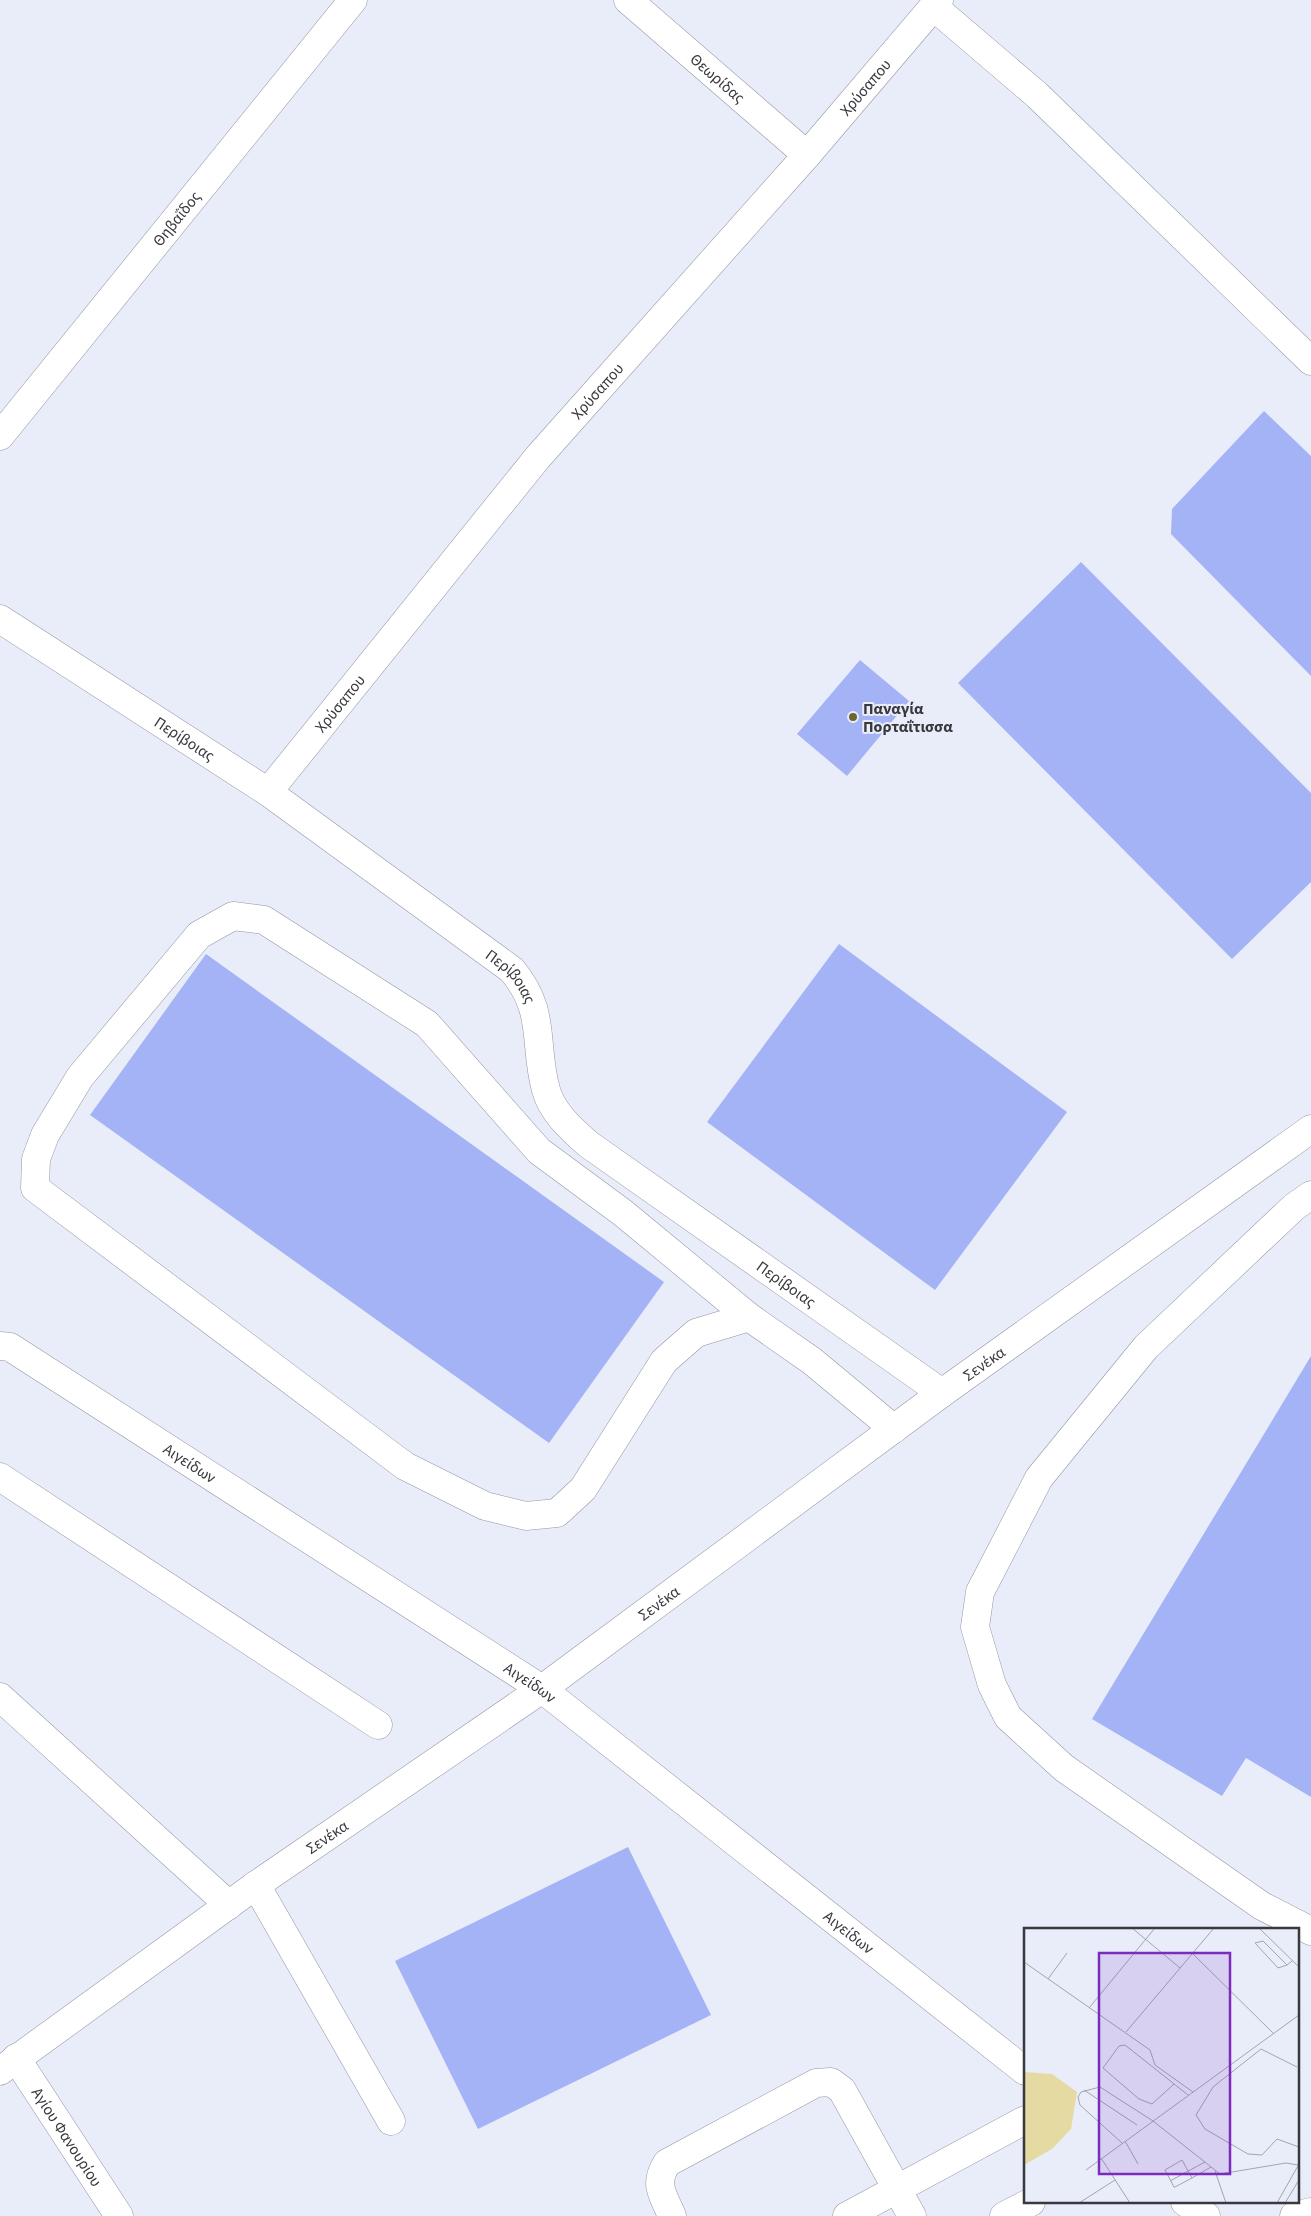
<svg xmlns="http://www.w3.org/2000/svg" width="1311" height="2216" viewBox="0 0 1311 2216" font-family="'Source Sans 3',sans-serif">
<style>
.building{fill:#a3b3f6}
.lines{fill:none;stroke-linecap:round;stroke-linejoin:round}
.minor-casing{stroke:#9396a2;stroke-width:29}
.minor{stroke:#fff;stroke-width:28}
.poi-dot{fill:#6f6532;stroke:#e9edf9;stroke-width:2}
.labels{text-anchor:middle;stroke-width:4;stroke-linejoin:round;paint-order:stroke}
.street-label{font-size:16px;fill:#38393e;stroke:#e9edf9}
.poi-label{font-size:16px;font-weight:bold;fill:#38393e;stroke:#e9edf9;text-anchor:start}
.inset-road{fill:none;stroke:#a2a5ae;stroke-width:1}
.view{fill:#7b2cbf;fill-opacity:0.15;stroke:#7b2cbf;stroke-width:2.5}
.inset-edge{fill:none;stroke:#38393e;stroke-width:2.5}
</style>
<rect width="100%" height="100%" fill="#e9edf9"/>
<!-- building -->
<path class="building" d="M1264 411 1311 456V676L1171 534 1172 509Z
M1081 562 1311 793V882L1232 959 958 683Z
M860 660 909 701 847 776 797 734Z
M839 944 1067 1112 935 1290 707 1122Z
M206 954 664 1282 549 1443 90 1115Z
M1311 1356V1797L1246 1758 1222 1796 1092 1719Z
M628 1847 711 2015 478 2129 395 1961Z"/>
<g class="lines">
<defs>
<g id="minor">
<path id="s1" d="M628 0 807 155"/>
<path d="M934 7 1037 95 1311 361"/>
<path id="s2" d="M0 436 353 0"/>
<path id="s3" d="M0 619 268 792 512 970C547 1012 533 1043 546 1090 552 1112 571 1129 588 1144L942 1393"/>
<path id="s4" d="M268 792 538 457 807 155 939 0"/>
<path d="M1311 1195 1294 1207 1146 1347 1039 1478 980 1592 975 1627 992 1685 1008 1717 1064 1768 1262 1906 1311 1931"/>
<path d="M749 1317 696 1333 664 1361 583 1489 557 1513 526 1516 485 1506 405 1466 35 1188 36 1159 45 1135 80 1077 199 935 233 916 264 920 427 1024 539 1151 623 1213 749 1317 812 1361 894 1429"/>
<path id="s5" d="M0 1346 10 1347 542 1689 1025 2071"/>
<path d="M0 1477 378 1725"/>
<path d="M0 1697 229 1905"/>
<path d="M256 1885 391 2121"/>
<path id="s6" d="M16 2058 119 2216"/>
<path id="s7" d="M0 2071 256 1885 542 1689 942 1393 1311 1129"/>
<path d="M1185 2202 1206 2216"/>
<path d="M672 2216C663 2194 653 2185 667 2163L816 2083 831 2082 842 2090 912 2216"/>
<path d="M847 2216 1025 2120"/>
<path d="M1004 2216 1031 2202"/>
<path d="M1294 2216 1311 2212"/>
</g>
</defs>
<!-- minor casing -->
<use href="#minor" class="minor-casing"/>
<!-- minor -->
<use href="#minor" class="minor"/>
</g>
<!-- markers -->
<circle class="poi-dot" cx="853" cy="717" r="5"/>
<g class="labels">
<!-- street labels -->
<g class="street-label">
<text dy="6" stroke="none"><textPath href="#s1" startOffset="119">Θεωρίδας</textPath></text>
<text dy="6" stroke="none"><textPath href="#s4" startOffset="924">Χρύσαπου</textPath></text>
<text dy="6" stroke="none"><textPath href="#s2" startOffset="280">Θηβαΐδος</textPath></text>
<text dy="6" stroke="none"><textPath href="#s4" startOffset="519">Χρύσαπου</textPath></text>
<text dy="6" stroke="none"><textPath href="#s4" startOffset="114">Χρύσαπου</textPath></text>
<text dy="6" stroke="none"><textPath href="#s3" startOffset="220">Περίβοιας</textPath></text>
<text dy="6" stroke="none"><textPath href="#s3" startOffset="625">Περίβοιας</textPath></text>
<text dy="6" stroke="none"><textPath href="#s3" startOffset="1060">Περίβοιας</textPath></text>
<text dy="6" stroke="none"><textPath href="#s7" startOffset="1212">Σενέκα</textPath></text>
<text dy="6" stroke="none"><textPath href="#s5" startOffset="224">Αιγείδων</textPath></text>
<text dy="6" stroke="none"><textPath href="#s7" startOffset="808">Σενέκα</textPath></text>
<text dy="6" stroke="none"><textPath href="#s5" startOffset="629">Αιγείδων</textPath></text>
<text dy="6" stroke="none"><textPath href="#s7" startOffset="402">Σενέκα</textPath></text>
<text dy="6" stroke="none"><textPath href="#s5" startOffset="1034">Αιγείδων</textPath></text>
<text dy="6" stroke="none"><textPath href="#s6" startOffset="94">Αγίου Φανουρίου</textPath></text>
</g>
<!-- poi labels -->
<g class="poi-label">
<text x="863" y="714">Παναγία<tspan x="863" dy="18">Πορταΐτισσα</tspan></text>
</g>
</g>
<!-- overview -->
<g transform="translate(1024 1928)">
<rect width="275" height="275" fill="#e9edf9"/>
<path d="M0 144 28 146 53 164 47 201 28 221 0 237Z" fill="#e5daa2"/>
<path class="inset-road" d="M108 0 156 40M235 0 275 39M168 25 250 106M0 34 126 122 131 137 169 164M263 37 239 13 231 15 254 40 263 37 268 33M24 51 43 25M65 80 131 0M102 104 190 0M273 139 237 121 189 159 172 187 181 201 224 226 238 227 253 211 275 219M150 156 128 176 115 171 79 140 95 118 101 117 164 167M60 162 113 197M101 213 114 236M98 215 56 177 54 169 57 164 76 159 129 193 196 246 262 235 274 237M77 230 106 275M62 242 275 87M191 243 202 275M168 250 158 232 141 242 150 259H151L168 250 187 239M146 253 181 234M55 275 91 252M253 275 275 236M261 275 275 252"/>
<path class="view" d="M75 25H206V246H75Z"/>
<rect width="275" height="275" class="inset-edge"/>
</g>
</svg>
